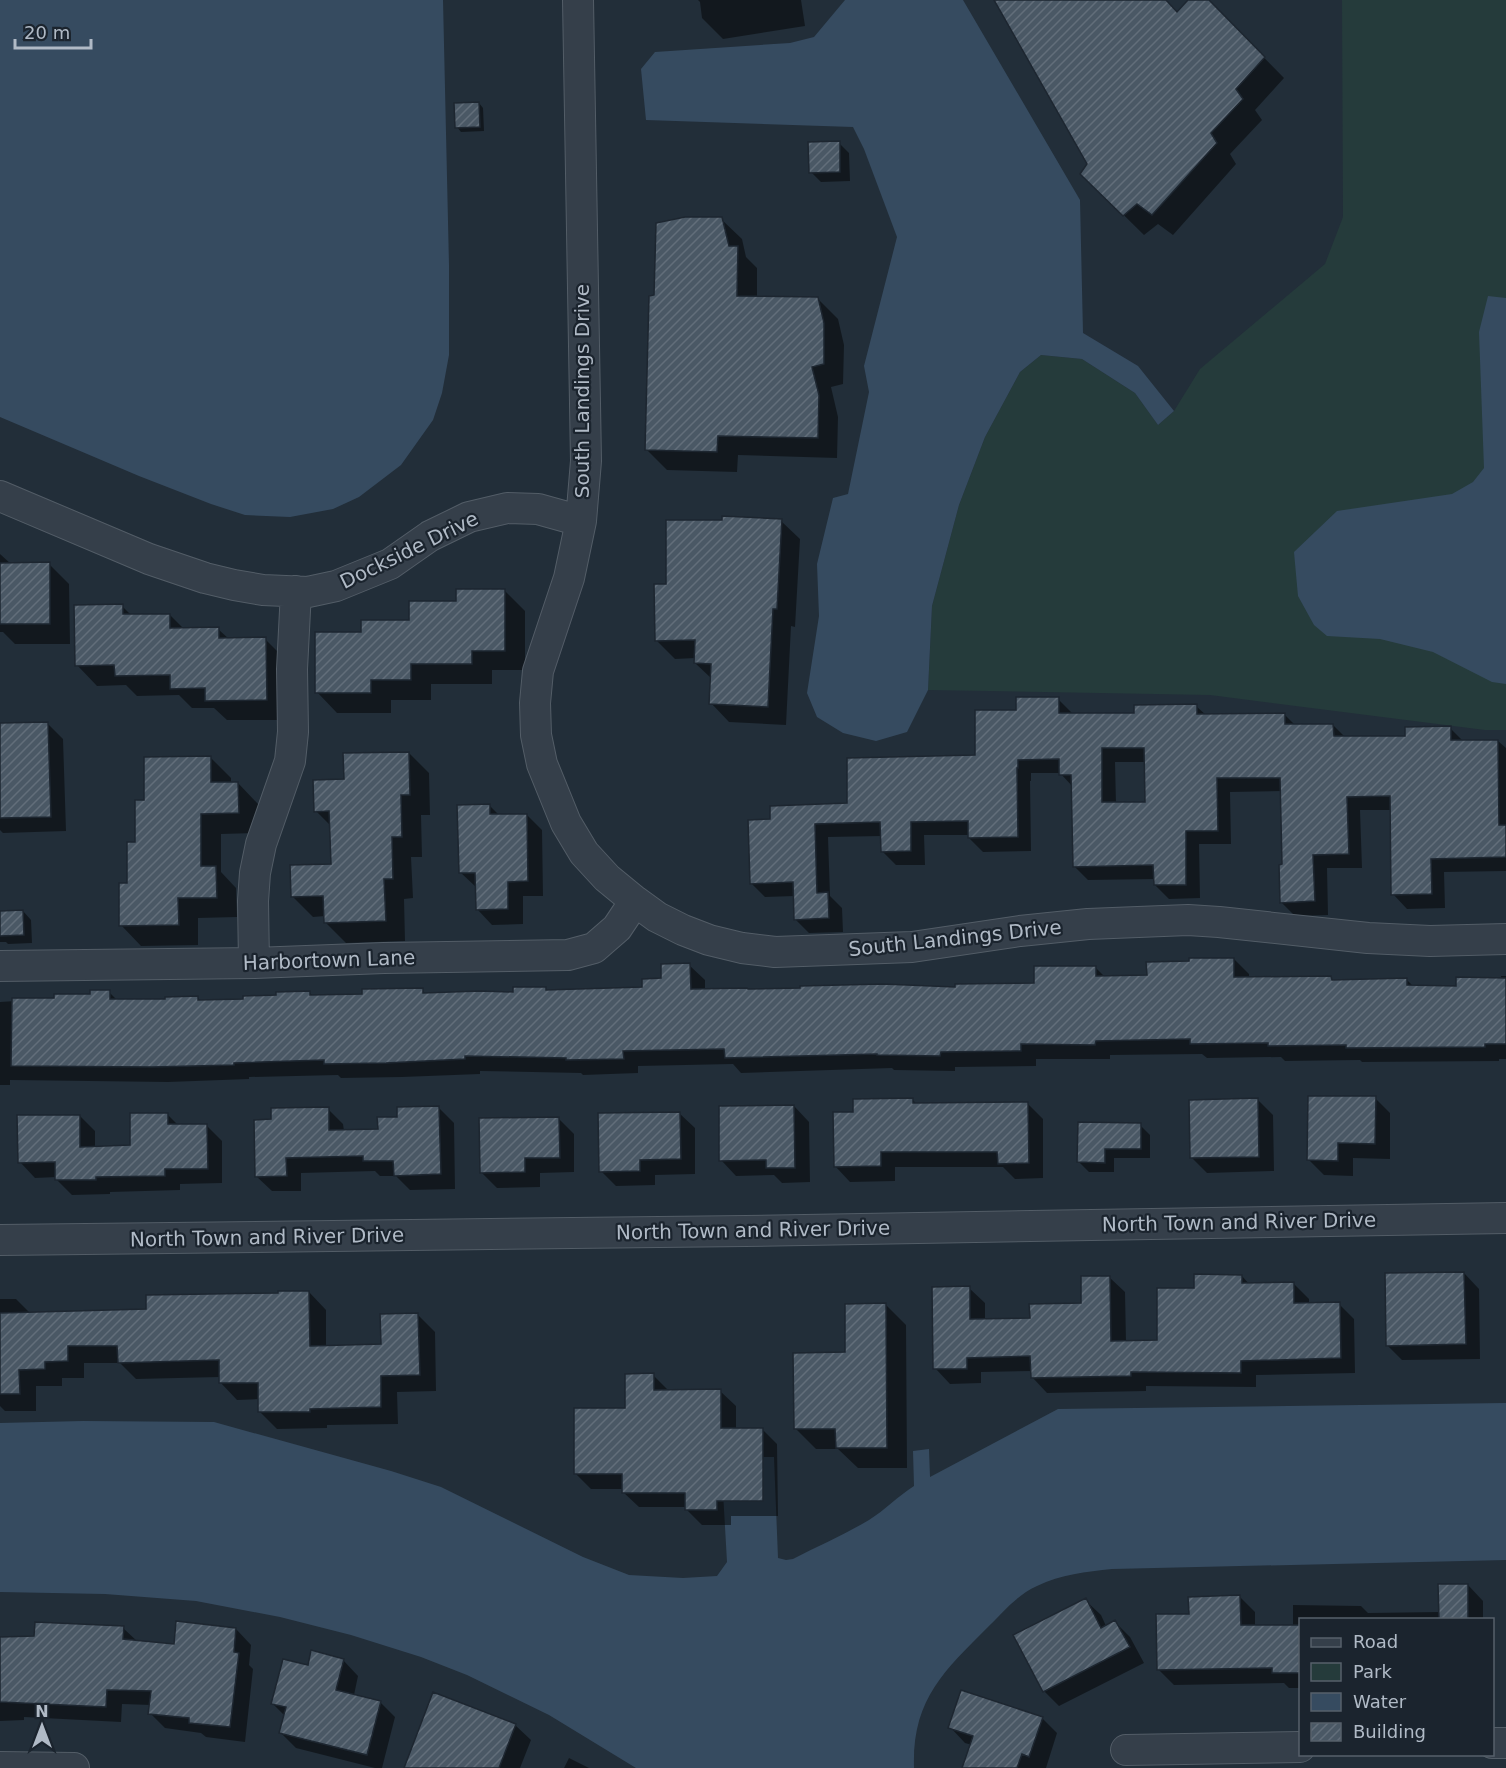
<svg xmlns="http://www.w3.org/2000/svg" width="1506" height="1768" viewBox="0 0 1506 1768" font-family="'DejaVu Sans',sans-serif">
<style>
.green{fill:#253b3b}
.water{fill:#364b60}
.shadow{fill:#0007;fill-rule:evenodd}
.building{fill:url(#building-hatch);stroke:#1d2630;stroke-width:1.5;fill-rule:evenodd}
.lines{fill:none;stroke-linecap:round;stroke-linejoin:round}
.minor-casing{stroke:#535d67;stroke-width:32}
.minor{stroke:#353f4a;stroke-width:30}
.labels{text-anchor:middle;stroke-width:4.5;stroke-linejoin:round;paint-order:stroke}
.street-label{font-size:20px;fill:#b0bac6;stroke:#1b242e}
</style>
<defs>
<pattern id="building-hatch" width="6" height="6" patternUnits="userSpaceOnUse" patternTransform="scale(1.5)"><rect width="6" height="6" fill="#4a5865"/><path d="M-1 1l2-2M0 6l6-6M5 7l2-2" fill="none" stroke="#626e7a"/></pattern>
</defs>
<rect width="100%" height="100%" fill="#222e39"/>
<!-- green -->
<path class="green" d="M1342 0H1506V730H1485L1210 695 928 690 932 606 959 505 985 437 1020 372 1041 355 1082 359 1135 393 1158 425 1174 411 1200 369 1325 264 1343 217Z"/>
<!-- water -->
<path class="water" d="M0 0H443L449 265V355L442 393 433 420 401 465 359 497 333 509 290 517 245 515 211 504 139 476 0 417Z
M845 0H963L1080 200 1083 333 1138 366 1174 411 1158 425 1135 393 1082 359 1041 355 1020 372 985 437 959 505 932 606 928 690 907 732 876 741 843 733 817 717 807 693 819 616 817 564 833 498 848 494 869 392 864 366 897 237 864 149 853 127 646 120 641 69 655 52 790 43 814 37Z
M1488 296 1506 298V684L1492 682 1433 652 1380 639 1327 636 1314 625 1298 596 1294 552 1337 511 1452 494 1473 482 1484 468 1479 332Z
M1506 1403V1560L1112 1569C1086 1572 1061 1574 1037 1586 1017 1595 1003 1612 988 1627 943 1672 912 1700 914 1768H636L549 1715 467 1675 421 1657 351 1635 280 1617 196 1601 105 1594 0 1592V1423L83 1421 214 1422 391 1471 441 1487 583 1557 629 1575 683 1578 717 1576 727 1562 721 1457H774L778 1558 786 1560 793 1559C818 1546 844 1535 869 1520 885 1510 898 1496 914 1486L913 1451 929 1449 930 1477 1058 1409Z"/>
<!-- shadow -->
<path class="shadow" d="M698 0H801L805 26 723 39 702 18 700 2Z
M995 0H1163L1177 14 1190 0H1207L1284 78 1255 110 1262 120 1230 154 1236 164 1173 235 1158 224 1144 235 1082 174 1089 165Z
M479 103 483 108 484 131 461 132 457 127Z
M839 143 849 153 850 181 821 182 811 172Z
M721 219 742 239 746 257 757 268V298L818 299 838 319 844 345 843 384 831 387 838 417 837 458 738 455 737 472 667 470 646 449 655 296Z
M781 521 800 539 795 627 791 626 786 725 729 722 711 703 712 679 695 663 696 658 675 659 656 640 667 586Z
M0 554 11 564H49L69 584 70 644H15L3 632H0Z
M505 591 525 611V670H492V684H431V700H391V713H337L317 692 362 633 410 621 457 602Z
M122 606 132 616 170 615 184 629H218L229 639H265L285 659 287 720H227L214 708H192L179 695 137 696 126 685 97 686 77 665Z
M1058 699 1072 713V715H1136L1196 706 1206 715 1284 714 1296 726 1333 725 1345 737H1407L1450 728 1464 742 1498 741 1506 748V871L1444 872 1445 908 1407 909 1393 894 1391 810H1360L1362 868H1327L1328 915 1295 916 1281 902 1284 866 1282 791 1230 792 1231 844H1199L1200 898 1169 899 1155 885V879L1088 880 1074 866 1073 787 1060 773H1031V781H1030L1031 851 983 852 969 838V835H924L925 865H896L882 851V836L828 837 830 896 842 908 843 932 809 933 795 919V896L765 897 751 883 772 821 849 805 976 757 1017 711ZM1115 762H1146L1147 803 1116 804Z
M47 723 63 739 66 831 3 833 0 830V725Z
M409 753 429 773 430 815H421L422 857H411L413 898 404 899 405 941 346 943 325 922V916L313 917 292 896 332 865 331 826 316 811 345 780Z
M210 757 231 778V783H238L258 804V833L221 834V872L236 888 237 917 198 918V945L141 946 121 925 146 801Z
M490 806 500 816 527 815 542 830 543 896H523V924L492 925 477 909V888L460 872Z
M23 911 31 920 32 943 8 944 6 942H0V912Z
M1234 959 1249 974V979L1331 978 1335 982 1407 980 1414 987H1457L1501 979V976H1506V1059H1499V1061L1362 1062 1360 1060 1285 1061 1281 1057 1207 1058 1202 1054 1110 1055V1059H1036V1066L955 1067V1071L894 1070 892 1068 741 1073 733 1064 638 1066V1073L583 1075 581 1073 480 1071V1074L402 1077 341 1078 338 1075 249 1077V1079L168 1082 10 1080V1085H0V1002L92 996 109 992 118 1001H166L198 998 202 1002 278 997 309 992 313 996 363 995 422 990 427 995 514 993 545 989 548 992 644 989 689 965 705 980V990L957 989 1036 984 1096 968 1105 977 1148 976Z
M1375 1098 1390 1113V1159L1353 1158V1176L1324 1175 1309 1160Z
M913 1100 917 1105 1027 1103 1043 1119V1178L1015 1179 1003 1167H895V1181L850 1182 835 1166 855 1113Z
M1258 1100 1273 1115 1274 1171 1207 1173 1191 1157Z
M794 1106 809 1122 810 1182 782 1183 774 1175 736 1176 721 1160Z
M438 1107 454 1123 455 1189 410 1190 396 1176H380L375 1171 301 1173V1191H272L256 1176 273 1121 328 1109 343 1124 344 1131 379 1130 399 1118Z
M679 1113 695 1128V1174L655 1175V1185L616 1186 601 1171Z
M167 1114 179 1126 206 1125 222 1141V1183L180 1184V1190L110 1192V1194L72 1195 57 1180V1177L35 1178 20 1162 80 1116 95 1131V1148L132 1147Z
M558 1118 574 1134V1172L540 1173V1187L497 1188 482 1173Z
M1140 1125 1150 1135V1158H1114V1172H1089L1079 1162Z
M1464 1273 1479 1289 1480 1359 1402 1360 1387 1345Z
M1242 1276 1250 1285 1293 1283 1309 1299V1304H1339L1354 1319 1355 1373 1256 1375V1387L1146 1386V1391L1047 1393 1032 1377V1371L981 1372V1383L950 1384 935 1368 969 1288 985 1303V1320L1031 1319 1083 1304 1109 1277 1125 1292 1126 1342 1158 1341 1196 1290Z
M309 1292 326 1310V1347L383 1345 418 1315 435 1332 436 1391 397 1392 398 1424 327 1425V1428L277 1429 260 1412 259 1399 237 1400 220 1382V1377L136 1379 120 1363H84V1378H62V1386H36V1411H5L0 1406V1299H16L31 1314 148 1311Z
M886 1305 906 1325 907 1468H858L838 1449H816L795 1428 847 1354Z
M653 1375 668 1390 720 1391 736 1406V1429H762L777 1444 778 1516H731V1525H702L687 1510V1507H639L623 1492V1489H591L576 1474Z
M1468 1585 1483 1601V1620H1300V1688H1289L1284 1683 1174 1685 1159 1670 1190 1615 1240 1597 1255 1612V1626H1293V1605L1361 1606 1368 1613 1440 1612Z
M1085 1600 1101 1615 1106 1626 1115 1622 1130 1637 1144 1663 1059 1706 1044 1691Z
M123 1628 138 1642 175 1646 236 1629 251 1645 249 1665 253 1669 245 1742 206 1737 201 1733 165 1728 150 1713 151 1705 122 1704 121 1722 24 1717V1720L0 1721V1638L36 1637Z
M343 1660 358 1676 354 1695 380 1702 395 1717 382 1768H375L296 1748 281 1733 285 1716 273 1704 309 1667Z
M1042 1718 1057 1733 1046 1768H964L972 1745 965 1743 950 1727Z
M515 1725 531 1740 520 1768H406Z
M569 1758 589 1768H564Z"/>
<!-- building -->
<path class="building" d="M994 0H1166L1177 12 1188 0H1209L1265 57 1236 89 1243 99 1211 133 1217 143 1152 215 1137 204 1123 216 1080 174 1087 164Z
M479 102 480 127 455 128 454 103Z
M840 141V172L809 173 808 142Z
M685 217H722L729 246H738L737 296 818 297 824 323V364L812 367 819 395 818 438 718 436 717 452 645 450 649 296 654 295 656 223Z
M722 516 782 519 777 609H773L768 707 709 704 711 664 694 663 695 640 655 641 654 584H666V520H722Z
M50 562V624H0V563Z
M456 589H505V651H472V664H411V680H371V693H315V632H361V620H409V601H456Z
M123 604V614H170V628L219 627V638L266 637 267 700 205 701V688L170 689V675L115 676 114 665 75 666 74 605Z
M1016 697H1059V713H1134V705L1197 704V714L1285 713V724H1333L1334 736H1405V727L1451 726V740H1498L1499 825H1506V857L1431 859 1432 894 1391 895 1390 796 1347 797 1349 854 1313 855 1315 901 1280 903 1279 865 1282 864 1280 778H1217L1218 831H1186V885H1154L1153 865 1073 867 1071 775H1059V759L1018 760V768H1017L1018 837 968 838V821L911 822V851L881 852 880 822 815 824 817 893 828 892 829 918 794 920 793 882 750 884 748 820 770 819V806L847 803V758L975 755V710H1016ZM1102 748H1144L1145 802H1102Z
M48 722 51 817 0 818V723Z
M409 752 410 795H401L402 837H392L393 879H384L386 921 324 923 323 896 291 897 290 865 331 864 329 811 314 812 313 780 344 779 343 753Z
M211 756V782H238L239 813 201 814V866H216L217 898H178L179 925 119 926V883H127V842H135V800H144V757Z
M490 804V814H527L528 881 508 882V909L476 910 475 873H459L457 805Z
M23 910 24 935 0 936V911Z
M1189 958H1234V977L1331 976 1332 980 1407 978V985L1456 986V977L1506 978V1044H1485V1047L1346 1048V1045L1268 1046V1043L1190 1044V1039L1096 1041 1095 1045 1021 1044V1051L941 1052 940 1056 877 1055V1054L725 1058 724 1049 623 1051 624 1059 566 1060V1058L465 1056V1059L386 1063 324 1064V1060L234 1063V1065L152 1067 11 1066 12 998H54V994H90V990H110V999H165V997L198 996V1000L243 999V996L276 995V992L310 991V995L362 994V989L423 988V993L480 991 513 992V987H546V990L642 987V979L661 978V964L690 963 691 989 747 988 748 989 800 988V986L883 984 955 987V984L1034 983V966H1096V976L1147 975 1146 962 1189 961Z
M1308 1096H1376L1375 1144 1338 1143V1161L1307 1160Z
M913 1098V1103L1028 1102 1029 1163 998 1164 997 1152H881V1166L834 1167 833 1112H853V1099Z
M1258 1098 1259 1157 1190 1158 1189 1100Z
M794 1105 795 1168H766V1160L719 1161V1106Z
M439 1106 441 1174 394 1176 393 1161H363V1156L286 1158 287 1176 255 1177 254 1120 271 1119V1108L329 1107V1130L378 1129 377 1117H397V1107Z
M680 1112 681 1159 640 1160V1171L599 1172 598 1113Z
M130 1113H168V1124H207L208 1169H165V1176L96 1177V1180H55V1162L18 1163 17 1115H80V1147L130 1145Z
M559 1117 560 1158H525V1172L480 1173 479 1118Z
M1078 1122 1141 1123V1149H1105V1163L1077 1162Z
M1464 1272 1466 1344 1386 1346 1385 1273Z
M1194 1274 1242 1275V1283L1294 1282V1303L1340 1302 1341 1358 1241 1361V1373L1131 1372V1376L1031 1378 1030 1356 967 1358V1369H933L932 1287 970 1286V1319L1030 1318 1029 1304 1081 1303V1276H1110L1111 1341 1157 1340V1288H1194Z
M278 1291H309L310 1346 381 1344 380 1314 418 1313 420 1375 381 1376V1407L310 1409V1412H258V1383H219V1360L118 1363 117 1346H68V1361L45 1362V1369L19 1370 20 1394H0V1313L146 1309V1295L278 1293Z
M886 1303 887 1448H836L835 1429H794L793 1353 845 1352V1304Z
M654 1373V1390L721 1389V1428H763V1501H717V1510H685V1493H622V1474H574V1408H625V1374Z
M1438 1584H1468V1620H1439Z
M1240 1595 1241 1625H1300V1673H1272V1668L1157 1670 1156 1614H1189L1188 1597Z
M1086 1598 1101 1628 1115 1620 1130 1647 1043 1692 1013 1635Z
M176 1621 236 1628 234 1652 239 1653 230 1727 189 1723V1718L148 1714 151 1691 107 1690 106 1707 0 1702V1637L34 1636 35 1622 124 1626 123 1639 174 1644Z
M311 1650 344 1659 336 1690 381 1701 367 1755 279 1733 286 1707 271 1704 283 1659 308 1665Z
M961 1690 1043 1717 1029 1757 1022 1754 1017 1768H962L973 1736 948 1728Z
M433 1692 516 1724 499 1768H404Z"/>
<g class="lines">
<defs>
<path id="minor" d="M578 0 586 461 581 521 569 578 538 671 535 703 536 735 542 764 566 823 584 853 607 878 635 901 657 917 683 930 709 940 742 948 775 952 912 947 1020 931 1088 924 1188 920 1219 922 1368 938 1430 941 1506 939
M0 496 149 559 205 578 234 585 263 590 308 592 336 586 390 564 430 536 469 517 507 508 538 509 581 521
M254 963 253 901 255 873 261 844 290 761 293 732 292 669 296 591
M0 966 254 963 384 958 568 955 594 948 617 928 635 901
M0 1240 745 1231 1506 1218
M1492 1743H1506
M1126 1750 1300 1747
M0 1767 74 1768"/>
</defs>
<!-- minor casing -->
<use href="#minor" class="minor-casing"/>
<!-- minor -->
<use href="#minor" class="minor"/>
</g>
<g class="labels">
<!-- street labels -->
<g class="street-label">
<text transform="translate(582 391) rotate(-90)" y="7">South Landings Drive</text>
<text transform="translate(409 550) rotate(-26)" y="7">Dockside Drive</text>
<text transform="translate(955 938) rotate(-6)" y="7">South Landings Drive</text>
<text transform="translate(329 960) rotate(-2)" y="7">Harbortown Lane</text>
<text transform="translate(1239 1222) rotate(-1)" y="7">North Town and River Drive</text>
<text transform="translate(753 1230) rotate(-1)" y="7">North Town and River Drive</text>
<text transform="translate(267 1237) rotate(-1)" y="7">North Town and River Drive</text>
</g>
</g>
<!-- legend -->
<rect x="1299" y="1618" width="195" height="138" fill="#1b242e" stroke="#57606b" stroke-width="1.5"/>
<rect x="1311" y="1638" width="30" height="9" fill="#353f4a" stroke="#57606b" stroke-width="1.5"/>
<text x="1353" y="1648" font-size="18" fill="#b0bac6">Road</text>
<rect x="1311" y="1663" width="30" height="18" fill="#253b3b" stroke="#57606b" stroke-width="1.5"/>
<text x="1353" y="1678" font-size="18" fill="#b0bac6">Park</text>
<rect x="1311" y="1693" width="30" height="18" fill="#364b60" stroke="#57606b" stroke-width="1.5"/>
<text x="1353" y="1708" font-size="18" fill="#b0bac6">Water</text>
<rect x="1311" y="1723" width="30" height="18" fill="url(#building-hatch)" stroke="#57606b" stroke-width="1.5"/>
<text x="1353" y="1738" font-size="18" fill="#b0bac6">Building</text>
<!-- north arrow -->
<g transform="translate(42 1726)" stroke="#1b242e" stroke-width="4.5" paint-order="stroke">
<path d="M0-4.5L10 22L0 15L-10 22Z" fill="#b0bac6"/>
<text y="-9" font-size="16" font-weight="bold" text-anchor="middle" fill="#b0bac6">N</text>
</g>
<!-- scale -->
<path d="M15 39v9h76v-9" fill="none" stroke="#b0bac6" stroke-width="3"/>
<text x="24" y="39" font-size="18" fill="#b0bac6" stroke="#1b242e" stroke-width="4.5" paint-order="stroke">20 m</text>
</svg>
